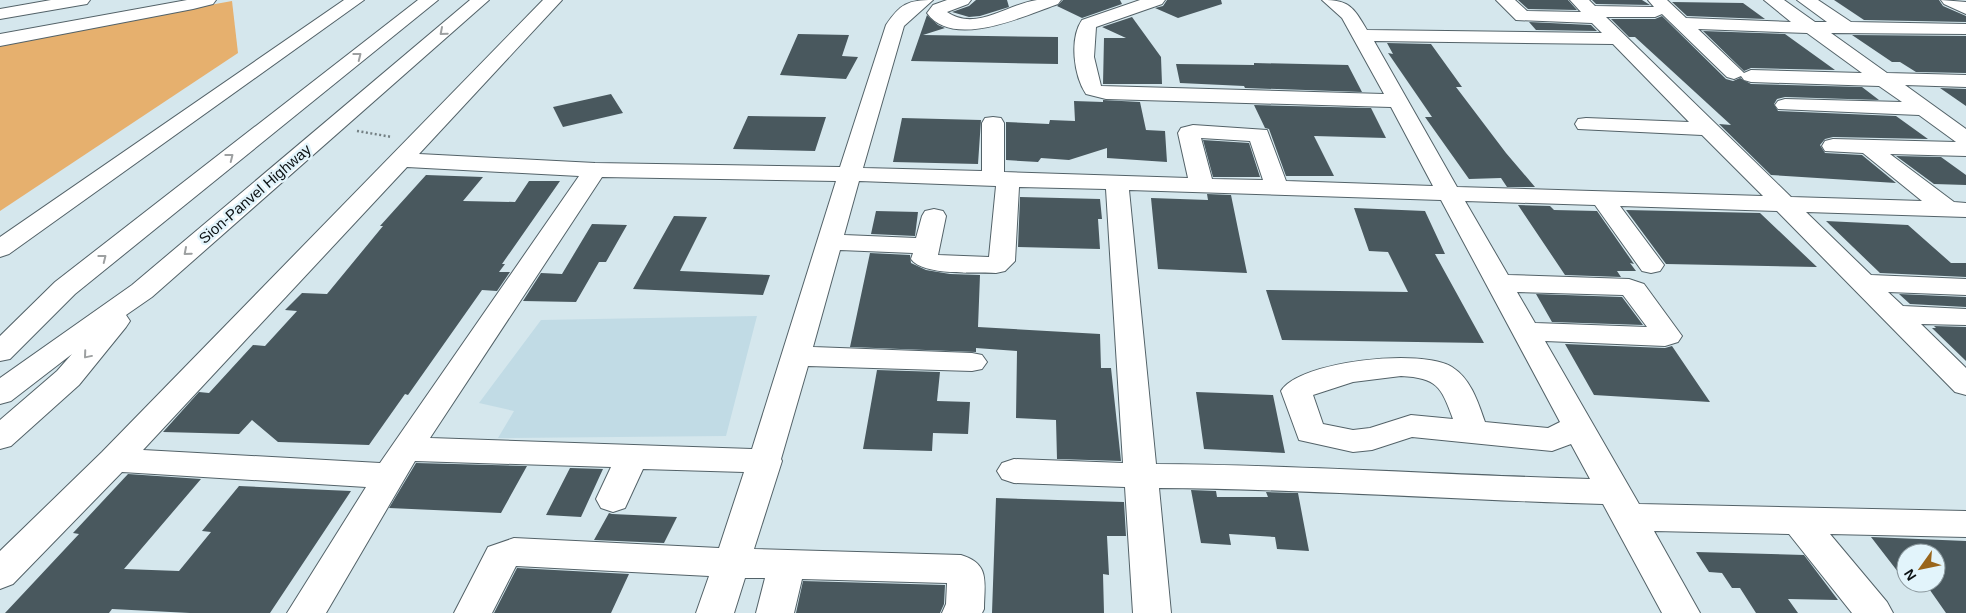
<svg xmlns="http://www.w3.org/2000/svg" width="1966" height="613" viewBox="0 0 1966 613" font-family="Helvetica,sans-serif">
<style>
.built{fill:#c1dbe5}
.green{fill:#e6b06e}
.building{fill:#49585e}
.lines{fill:none;stroke-linecap:round;stroke-linejoin:round}
.minor-casing{stroke:#536268;stroke-width:2}
.highway-casing{stroke:#536268;stroke-width:2}
.path{stroke:#748084;stroke-width:2.5;stroke-dasharray:2 2.5;stroke-linecap:butt}
.minor{fill:#fff;fill-rule:evenodd}
.highway{fill:#fff;fill-rule:evenodd}
.oneway{stroke:#9da0a1}
.labels{text-anchor:middle;stroke-width:5;stroke-linejoin:round;paint-order:stroke}
.street-label{font-size:15px;fill:#0b1113;stroke:#e2f4fb}
</style>
<rect width="100%" height="100%" fill="#d5e7ed"/>
<!-- built -->
<path class="built" d="M757 316 726 436 498 438 514 411 479 403 541 320Z"/>
<!-- green -->
<path class="green" d="M232 1 238 53 0 211V43Z"/>
<!-- building -->
<path class="building" d="M976 0H1007L1009 7 980 16 969 17 952 12 969 6Z
M1063 0H1120L1122 4 1082 18 1057 6Z
M1167 0H1221L1222 4 1178 18 1155 8 1163 6Z
M1518 0H1568L1577 10 1528 9Z
M1592 0H1642L1650 5 1596 4Z
M1834 0H1939L1943 6 1966 16V22L1864 20Z
M1672 2 1743 3 1765 19 1687 16Z
M927 15 938 25 945 28 923 35 1058 37V64L911 61Z
M1662 16 1726 79 1733 81 1740 78 1751 84 1862 87 1879 100 1785 97 1777 99 1774 104 1778 111 1896 116 1928 139 1833 137 1825 139 1820 145 1825 153 1862 155 1896 183 1771 175 1719 124 1731 125 1635 37H1629L1611 19H1655Z
M1132 17 1161 57 1162 84H1103L1104 38H1126L1102 27Z
M1529 22 1591 25 1597 31 1536 30Z
M1703 31 1785 34 1835 70 1751 68 1744 71Z
M798 34 849 35 842 56 858 57 846 79 780 75Z
M1852 35 1966 36V73L1916 72 1900 62H1892Z
M1387 43 1431 44 1462 87H1456L1506 153 1535 187H1507L1501 178 1469 179 1425 117H1432L1388 53 1393 54Z
M1254 63 1348 65 1362 92 1245 88 1244 86 1180 83 1176 64 1254 65Z
M1940 88 1966 89V106Z
M611 94 623 113 563 127 553 107Z
M1103 100 1140 102 1146 130 1165 131 1167 162 1107 158V148L1069 160 1041 158 1038 162 1006 160V122L1049 124 1050 120 1075 121 1074 101 1103 102Z
M1254 105 1371 108 1386 138 1314 136 1334 176H1286L1269 129 1265 128Z
M748 116 826 117 815 151 733 149Z
M902 118 981 120 978 164 893 162Z
M1203 140 1249 143 1260 177H1213Z
M1896 156 1941 157 1966 175V185L1934 184Z
M426 175 483 177 463 201 515 202 529 181H560L502 264H505L499 272H510L497 291 482 290 408 395 405 394 369 445 278 442 252 420 239 434 163 432 199 392 209 393 253 345 265 346 297 311 285 310 302 293 327 294 383 226H380Z
M1207 194 1231 195 1247 273 1158 269 1151 198 1208 200Z
M1020 197 1100 199 1102 219H1098L1100 249 1018 247Z
M1518 205 1550 206 1554 210 1597 211 1634 264 1630 263 1636 271H1617L1621 277 1565 275Z
M1354 208 1425 211 1445 254H1435L1484 343 1282 340 1266 290 1408 292 1388 252 1369 251Z
M1626 210 1760 213 1817 267 1666 264Z
M876 211 918 212 915 236 871 234Z
M674 216 707 217 680 271 770 275 763 295 633 289Z
M1826 221 1908 225 1951 263H1966V277L1880 273Z
M592 224 627 225 606 262H599L576 302 523 301 541 273 562 274Z
M870 253 910 255 911 263 926 270 950 274 980 275 978 327 1100 334 1101 368H1111L1121 461 1057 459 1056 420 1016 418 1017 351 976 348V352L850 347Z
M1536 294 1622 297 1643 325 1552 322Z
M1899 294 1966 297V307L1910 304Z
M1934 326 1966 327V361L1932 328H1936Z
M1565 344 1665 348 1672 346 1710 402 1594 395Z
M877 370 940 372 937 401 970 402 968 434 933 433 932 451 863 449Z
M1196 392 1273 395 1285 453 1204 449Z
M416 463 527 466 501 513 389 508Z
M570 468 603 469 581 517 546 515Z
M128 474 201 479 124 569 179 571 211 532 202 531 239 486 351 491 270 613H190L112 609 109 613H5L79 534 73 533Z
M1191 490 1216 491 1217 497H1268L1266 492 1298 493 1309 551 1277 549 1275 537 1229 534 1231 545 1201 543Z
M996 498 1124 502 1126 536H1107L1109 575 1103 574 1104 613H992Z
M609 513 612 514 677 517 664 543 594 540Z
M1871 537 1966 541V613H1946L1925 583H1936V553H1906L1905 581Z
M1696 552 1804 555 1838 600 1788 599 1798 613H1756L1740 588H1732L1722 573 1709 572Z
M517 568 629 574 611 613H494Z
M803 581 945 585 944 604 940 613H796Z"/>
<g class="lines">
<defs>
<path id="minor" d="M51 0H90L87 4 81 5 0 19V9Z
M187 0H216L213 4 193 9 0 46V34Z
M344 0H364L9 254 0 257V237Z
M543 0H562L419 154 595 163 840 167 886 25C900 4 908 0 933 0L904 26 863 168 982 171V123L985 118 993 117 1001 118 1004 123V172L1188 178 1178 133 1181 128 1193 125 1267 130 1286 181 1433 186 1391 107 1106 99 1086 94C1074 76 1069 39 1082 20L1140 0H1165L1162 4 1096 27 1094 57 1101 86 1384 94 1342 18 1322 0C1350 0 1353 7 1367 30L1602 33 1592 23 1516 20 1496 0H1515L1527 11 1581 12 1570 0H1589L1595 6 1654 7 1648 0H1667L1686 18 1791 22 1764 0H1784L1815 22H1827L1797 0H1818L1851 22 1966 24V34L1831 33 1887 73 1966 75V87L1905 85 1966 129V156L1890 154 1954 202 1966 203V217L1806 212 1871 275 1966 279V295L1888 292 1903 306 1966 309V325L1921 324 1966 368V395L1955 392 1777 211 1620 206 1664 265 1660 271 1651 273 1642 271 1595 205 1465 201 1508 275 1629 279 1644 284 1682 336 1678 342 1665 346 1545 341 1639 504 1966 511V537L1830 534 1887 602 1893 613H1852L1789 534 1654 531 1700 613H1662L1603 504C1455 500 1307 489 1159 488L1171 613H1133L1125 487 1014 483 1002 479 997 471 1002 463 1014 459 1123 463 1106 189 1019 187 1015 261 1005 271 996 273C975 272 923 276 911 259L913 253 840 250 813 347 972 353 982 355 987 362 982 369 972 371 808 366 781 459 782 461 754 549 961 555C991 564 984 583 984 609L982 613H942L946 604 947 583 802 579 794 613H756L765 578H745L734 613H696L709 576 516 566 492 613H454L488 547 514 538 719 548 744 472 643 469 625 508 613 512 601 508 596 499 611 467 415 461 326 613H287L366 487 122 472 13 584 0 589V551L102 452ZM1662 14 1727 77 1734 79 1741 76 1744 80 1751 82 1879 86 1902 102 1785 99 1778 101 1775 105 1778 109 1919 115 1956 142 1833 139 1825 141 1822 146 1825 151 1863 153 1922 201 1791 197 1606 17H1655ZM1698 29 1807 33 1862 73 1751 70 1744 73ZM1374 41 1613 44 1689 122 1586 118 1578 119 1575 124 1578 129 1702 135 1763 196 1457 187ZM1201 138 1250 141 1263 180 1212 179ZM407 167 579 176 380 463 143 450ZM602 177 836 181 752 449 430 438ZM859 181 996 186 989 257 938 255 946 216 943 211 934 209 925 211 922 216 916 238 844 235ZM1129 190 1441 200 1560 422 1548 428 1485 422C1478 402 1471 379 1452 367 1422 348 1299 361 1281 391L1299 440 1353 452 1372 450 1412 437 1552 451 1571 444 1590 479C1445 475 1301 465 1156 464ZM1517 292 1623 295 1647 327 1535 323ZM1401 376C1437 378 1441 386 1453 419L1411 415 1370 428 1353 430 1323 424 1313 395 1353 382Z
M947 0H971L968 4 947 12C976 32 1007 4 1037 0 1044 0 1053 0 1061 0L1058 4C1026 15 953 50 927 13L933 5Z
M1941 0 1966 2V14L1944 4Z"/>
<path id="highway" d="M418 0H438L75 294 10 359 0 361V336L55 282Z
M470 0H489L152 297 126 315 130 321 126 327 79 385 11 446 0 449V420L57 371 72 354 11 401 0 404V378L132 285Z"/>
</defs>
<!-- minor casing -->
<use href="#minor" class="minor-casing"/>
<!-- highway casing -->
<use href="#highway" class="highway-casing"/>
<!-- path -->
<path class="path" d="M357 131 392 137"/>
<!-- minor -->
<use href="#minor" class="minor"/>
<!-- highway -->
<use href="#highway" class="highway"/>
</g>
<!-- one-way arrows -->
<defs><path id="oneway-chevron" d="M-2-3.5L2.5 0L-2 3.5" fill="none" stroke-width="1.6" stroke-linecap="round" stroke-linejoin="round" transform="scale(1.25)"/></defs>
<g class="oneway">
<use href="#oneway-chevron" transform="translate(443 32) rotate(139)"/>
<use href="#oneway-chevron" transform="translate(358 56) rotate(-38)"/>
<use href="#oneway-chevron" transform="translate(230 157) rotate(-38)"/>
<use href="#oneway-chevron" transform="translate(187 252) rotate(139)"/>
<use href="#oneway-chevron" transform="translate(103 258) rotate(-38)"/>
<use href="#oneway-chevron" transform="translate(87 355) rotate(130)"/>
</g>
<g class="labels">
<!-- street labels -->
<g class="street-label">
<text transform="translate(255 194) rotate(-41)" y="5">Sion-Panvel Highway</text>
</g>
</g>
<!-- north arrow -->
<g transform="translate(1921 568) rotate(237)"><circle r="24" fill="#e2f4fb" stroke="#8c999e"/>
<path d="M0-4L9 19L0 12L-9 19Z" fill="#99651b"/>
<text y="-8" font-size="14" font-weight="bold" text-anchor="middle" fill="#0b1113">N</text>
</g>
</svg>
